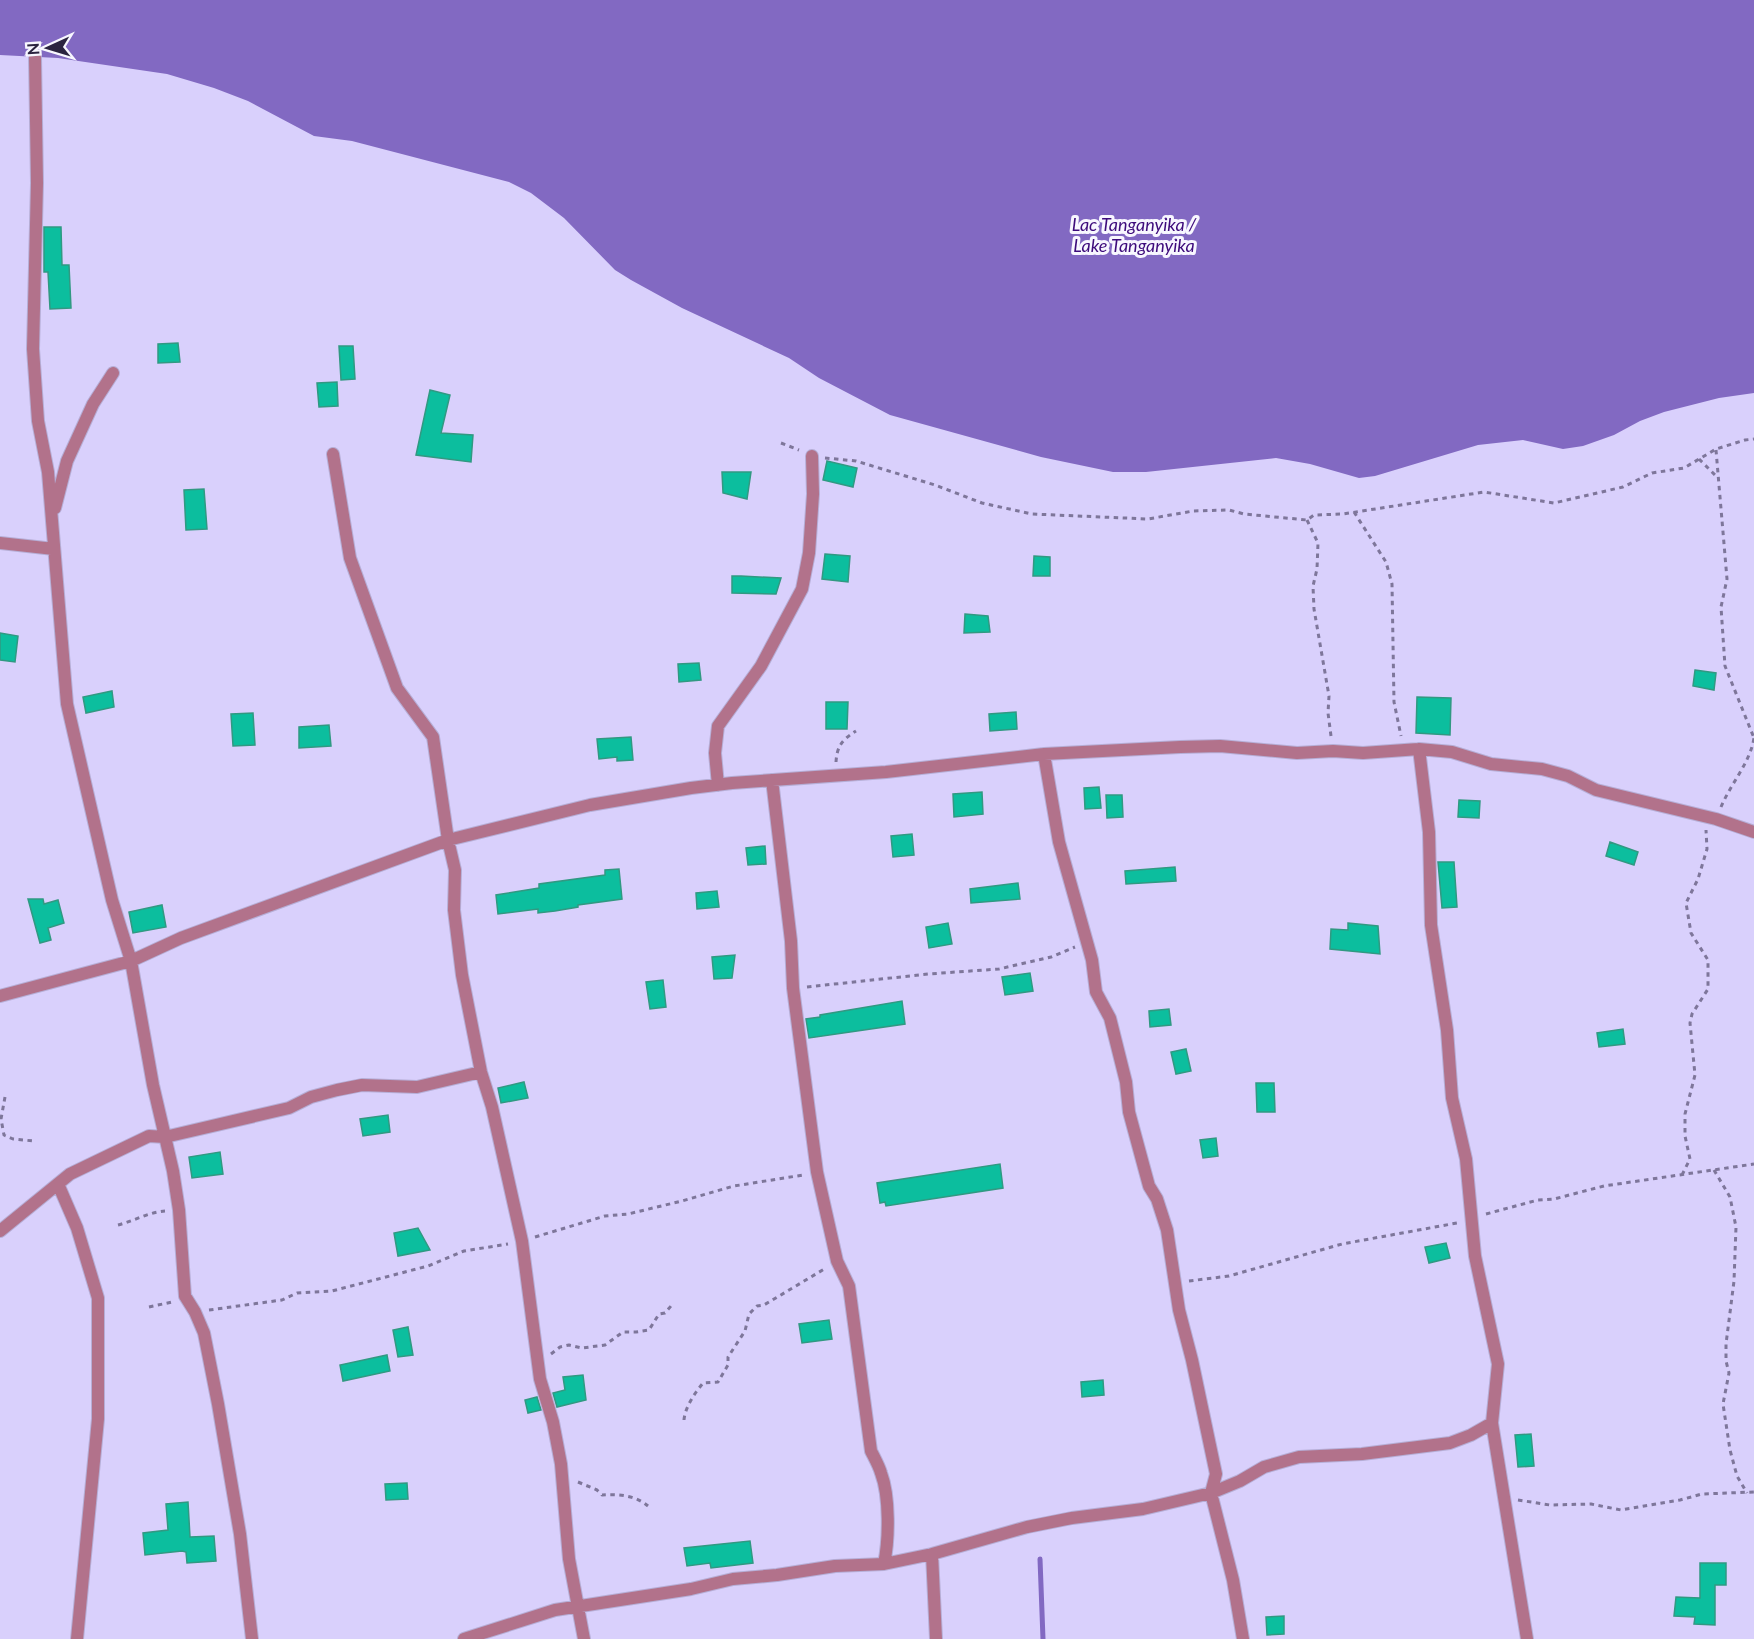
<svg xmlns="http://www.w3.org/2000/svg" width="1754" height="1639" viewBox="0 0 1754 1639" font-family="Lato,sans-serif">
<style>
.water{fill:#8269c2}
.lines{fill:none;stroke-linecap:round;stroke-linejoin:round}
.stream{stroke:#8269c2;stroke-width:5}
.building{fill:#0cbe9e;stroke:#319982;stroke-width:1.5}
.minor-casing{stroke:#b6aed6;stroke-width:14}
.path{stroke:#7e769a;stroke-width:3;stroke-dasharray:4.5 4.5;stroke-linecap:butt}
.minor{stroke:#b2728b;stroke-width:12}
.labels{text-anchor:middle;stroke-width:6;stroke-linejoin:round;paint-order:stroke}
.water-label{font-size:18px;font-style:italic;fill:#3d0b7b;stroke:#f8f7ff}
</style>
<rect width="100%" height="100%" fill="#d9d0fc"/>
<!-- water -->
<path class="water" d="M0 0H1754V393L1719 398 1664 412 1640 421 1614 435 1583 446 1563 449 1523 440 1478 445 1375 476 1359 478 1310 464 1276 458 1146 472H1113L1041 457 890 415 819 378 789 358 682 308 631 280 615 270 564 218 531 193 509 182 352 141 314 136 248 101 214 88 167 74 58 58 0 55Z"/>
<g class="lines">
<!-- stream -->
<path class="stream" d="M1040 1559 1043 1639"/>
</g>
<!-- building -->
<path class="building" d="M44 227H61L62 265H69L71 308 50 309 48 272H44Z
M178 343 180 362 158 363V344Z
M339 346H353L355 379 341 380Z
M337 382 338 406 319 407 317 383Z
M430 390 450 395 441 433 473 435 471 462 416 455Z
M827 461 857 468 853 487 823 480Z
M722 472H751L747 499 723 493Z
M204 489 207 529 186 530 184 490Z
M825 554 850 556 848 582 822 579Z
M1034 556 1050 557V576H1033Z
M732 576H741L781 578 776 594 732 593Z
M965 614 988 616 990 632 964 633Z
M0 633 18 636 15 662 0 660Z
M699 663 701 680 679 682 678 664Z
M1695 670 1716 673 1714 690 1693 686Z
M112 691 114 707 86 713 83 697Z
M1417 697 1451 698 1450 735 1416 733Z
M826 702H848L847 729H826Z
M1016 712 1017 729 990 731 989 714Z
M253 713 255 745 233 746 231 714Z
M329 725 331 746 299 748V727Z
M631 737 633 760 617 761V757L599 759 597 739Z
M1099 787 1101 808 1085 809 1084 788Z
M982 792 983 814 954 817 953 794Z
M1106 795H1122L1123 817 1107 818Z
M1459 800 1480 801 1479 818 1458 817Z
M912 834 914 855 893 857 891 836Z
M1610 842 1638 852 1634 865 1606 856Z
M765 846 766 864 748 865 746 848Z
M1438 862H1454L1457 907 1442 908Z
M1175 867 1176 881 1126 884 1125 871Z
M619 869 622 899 578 905V907L555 911 538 913V909L498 914 496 895 539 888V884L605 875V870Z
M1018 883 1020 899 971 903 970 889Z
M717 891 719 907 697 909 696 893Z
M28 899H43L44 904 58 900 64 923 48 928 51 940 40 943Z
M162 905 166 927 133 933 129 912Z
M948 923 952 944 929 948 926 927Z
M1348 923 1378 926 1380 954 1330 949 1331 929 1348 930Z
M735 955 732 978 714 979 712 957Z
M1030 973 1033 991 1005 995 1002 977Z
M663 980 666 1007 650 1009 646 982Z
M902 1001 905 1024 809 1038 806 1019 820 1017V1015Z
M1169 1009 1171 1025 1150 1027 1149 1011Z
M1623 1029 1625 1044 1599 1047 1597 1033Z
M1186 1049 1191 1071 1176 1074 1171 1052Z
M524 1082 528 1098 501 1103 498 1088Z
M1256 1083H1274L1275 1112H1257Z
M388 1115 390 1132 363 1136 360 1119Z
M1216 1138 1218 1156 1203 1158 1200 1140Z
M220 1152 223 1174 192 1178 189 1157Z
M1000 1164 1003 1188 886 1206 885 1202 880 1203 877 1183Z
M418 1228 430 1250 398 1256 394 1233Z
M1446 1243 1450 1258 1429 1263 1425 1247Z
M829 1320 832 1339 802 1343 799 1324Z
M408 1327 413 1355 398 1357 393 1330Z
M387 1355 390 1371 343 1381 340 1365Z
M583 1375 586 1400 557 1407 553 1393 565 1390 563 1377Z
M1103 1380 1104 1395 1082 1397 1081 1382Z
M537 1397 541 1410 528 1413 525 1400Z
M1531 1434 1534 1466 1518 1467 1515 1435Z
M407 1483 408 1499 386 1500 385 1484Z
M188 1502 190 1537 214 1536 216 1561 187 1563 186 1552 182 1551 145 1555 143 1533 168 1530 166 1504Z
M750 1541 753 1563 711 1568 710 1563 687 1566 684 1548Z
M1700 1563H1726V1585H1715V1625L1694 1624 1695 1617 1674 1616 1676 1597 1700 1598Z
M1284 1616V1634L1267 1635 1266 1617Z"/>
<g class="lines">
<defs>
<path id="minor" d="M35 57 37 183 33 349 38 421 48 472 67 704 112 900 131 961 153 1085 173 1171 179 1210 185 1296 195 1312 204 1333 218 1404 240 1534 252 1639
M333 454 350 558 397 688 433 737 448 840 455 870 454 910 462 975 481 1072 492 1107 522 1241 540 1379 553 1422 561 1464 569 1559 584 1639
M55 508 67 461 93 404 113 373
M0 543 54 549
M1419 749 1429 832 1431 925 1447 1030 1452 1098 1466 1159 1475 1256 1498 1364 1492 1423 1527 1639
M1044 754 1059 842 1092 960 1096 992 1110 1018 1126 1082 1129 1112 1149 1186 1157 1199 1167 1230 1179 1310 1192 1360 1216 1474 1211 1493 1233 1580 1243 1639
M772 780 791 941 793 988 817 1172 837 1261 849 1286 871 1451C875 1459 879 1466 881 1473 890 1497 889 1540 884 1564
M718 785 715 753 718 726 761 666 802 589 809 553 813 494 812 456
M0 996 131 961 181 938 448 840 590 805 691 788 732 783 886 772 1044 754 1180 747 1220 746 1297 753 1333 751 1363 753 1419 749 1452 752 1491 764 1542 769 1568 776 1596 790 1716 819 1754 832
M58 1184 77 1228 98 1298V1419L77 1639
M0 1231 70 1174 149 1136 165 1137 289 1108 311 1097 337 1090 362 1085 417 1087 481 1072
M932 1554 936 1639
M464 1639 555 1610 691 1589 733 1579 777 1575 835 1566 884 1564 932 1554 1027 1527 1072 1518 1143 1509 1211 1493 1240 1481 1264 1467 1299 1457 1362 1454 1450 1443 1471 1435 1492 1423"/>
</defs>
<!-- minor casing -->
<use href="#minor" class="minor-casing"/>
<!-- path -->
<path class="path" d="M781 443 799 450
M1716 450 1727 579 1721 607 1725 666 1754 738
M825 458 856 461 935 485 982 503 1032 514 1148 519 1193 511 1229 510 1244 514 1307 520 1314 515 1343 514 1484 492 1554 503 1623 487 1652 473 1684 468 1716 449 1745 440 1754 439
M1699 459 1717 477
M1354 512 1386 562 1392 584 1394 702 1401 736
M1307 520 1318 543 1317 569 1313 586 1314 609 1329 696 1328 713 1331 736
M836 762C837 746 842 740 856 731
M1721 807C1731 783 1750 763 1754 738
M807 987 928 974 999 969 1051 957 1075 947
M5 1097 1 1119 4 1135 13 1139 34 1141
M1714 1170 1730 1197 1736 1227 1734 1281 1726 1344V1361L1729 1373 1723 1404 1730 1450 1737 1476 1747 1493
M1682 1175 1690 1159 1685 1136V1114L1695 1075 1690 1023 1692 1014 1708 989V960L1691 933 1686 903 1698 879 1707 849 1706 830
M1486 1214 1538 1200 1554 1199 1604 1186 1754 1164
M118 1225C134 1221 149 1212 165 1211
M535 1237 605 1216 628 1214 682 1201 734 1186 803 1175
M1189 1281 1229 1276 1342 1244 1457 1223
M149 1307 172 1302
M209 1310 282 1300 297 1293 332 1291 428 1266 464 1251 508 1244
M551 1354 560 1347 569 1345 582 1348 605 1345 623 1332H636L649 1330 659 1314 665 1313 671 1306
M684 1420C685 1407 695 1393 703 1383L718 1382 728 1365V1357L745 1331 749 1314 757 1306 764 1305 826 1268
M578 1482 597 1490 602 1495C618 1494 635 1495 648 1506
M1518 1500 1550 1505 1591 1504 1621 1510 1680 1500 1702 1494 1754 1492"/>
<!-- minor -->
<use href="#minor" class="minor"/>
</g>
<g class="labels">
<!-- water labels -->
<g class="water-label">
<text x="1134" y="231">Lac Tanganyika /<tspan x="1134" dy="21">Lake Tanganyika</tspan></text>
</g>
</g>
<!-- north arrow -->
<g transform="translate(48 48) rotate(266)" stroke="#f8f7ff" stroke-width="4.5" paint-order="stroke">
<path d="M0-4.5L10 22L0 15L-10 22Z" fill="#2b2440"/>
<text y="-9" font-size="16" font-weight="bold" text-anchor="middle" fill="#2b2440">N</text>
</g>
</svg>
